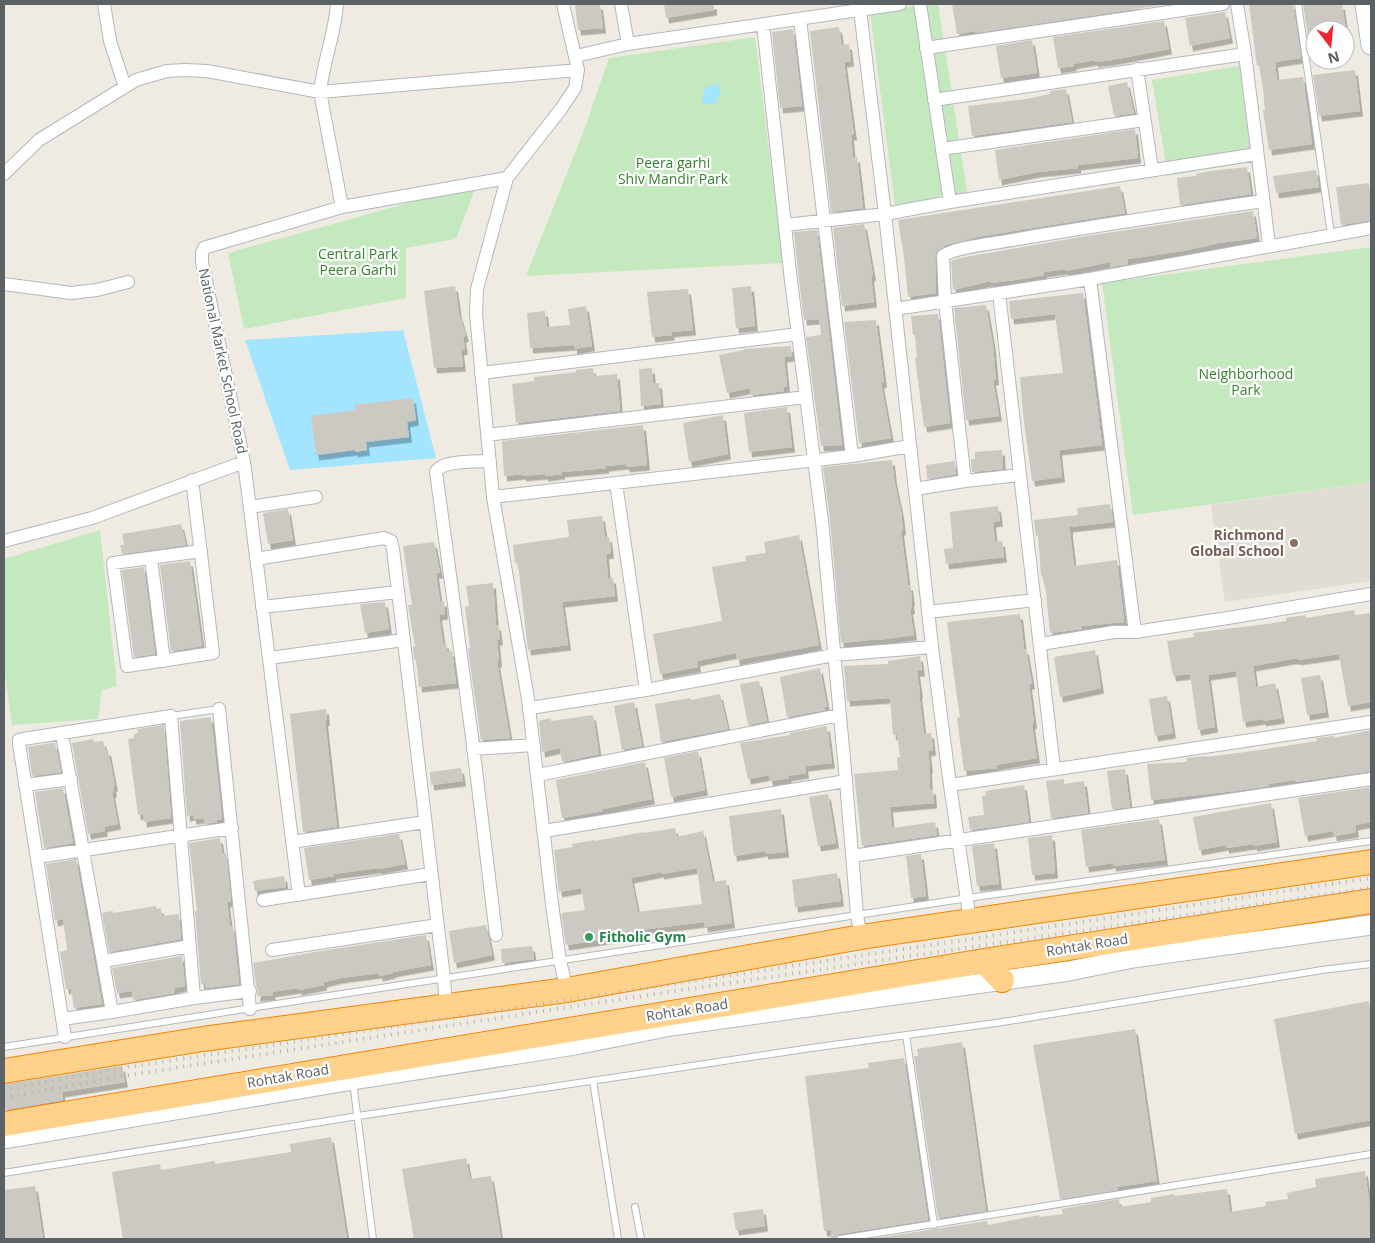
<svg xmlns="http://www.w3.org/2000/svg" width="1375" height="1243" viewBox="0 0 1375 1243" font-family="'Open Sans',sans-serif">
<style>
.education{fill:#e1dcd4}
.green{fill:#c4e9be}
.water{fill:#a3e4ff}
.building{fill:#ccc8c2;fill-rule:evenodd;filter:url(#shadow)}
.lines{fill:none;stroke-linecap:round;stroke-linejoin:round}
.lane-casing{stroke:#b4b7bb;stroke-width:8}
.street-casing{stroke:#b4b7bb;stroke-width:14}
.secondary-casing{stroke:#b5babf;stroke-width:21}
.highway-casing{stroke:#f28600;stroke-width:26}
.lane{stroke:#fff;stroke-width:6}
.street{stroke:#fff;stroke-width:12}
.secondary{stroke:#fff;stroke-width:19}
.highway{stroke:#ffd18a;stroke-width:24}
.rail{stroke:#b3b4b5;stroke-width:4;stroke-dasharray:1 6;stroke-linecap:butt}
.education-dot{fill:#8d6e63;stroke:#fff;stroke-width:2}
.leisure-dot{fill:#2e9e5b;stroke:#fff;stroke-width:2}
.labels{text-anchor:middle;stroke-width:4.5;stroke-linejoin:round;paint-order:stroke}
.park-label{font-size:14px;fill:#35822e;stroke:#fff}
.street-label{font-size:14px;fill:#5b6165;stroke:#fff}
.education-label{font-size:14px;font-weight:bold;fill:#785e54;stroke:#fff;text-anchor:end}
.leisure-label{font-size:14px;font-weight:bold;fill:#27864d;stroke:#fff;text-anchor:start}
</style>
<defs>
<filter id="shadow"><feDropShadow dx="3" dy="5.5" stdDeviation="0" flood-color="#0004"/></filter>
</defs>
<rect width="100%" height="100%" fill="#efebe3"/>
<!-- education -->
<path class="education" d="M1371 482V581L1225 602 1211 505Z"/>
<!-- green -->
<path class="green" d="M930 4H938L969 203 896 213 870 12Z
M755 37 783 263 526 276 583 133 609 58Z
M1251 64 1263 160 1168 176 1152 80Z
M477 184 456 239 406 248V298L244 329 228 253Z
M1371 247V482L1133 515 1102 283Z
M100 530 117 686 102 690 98 719 12 725 4 666V559Z"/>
<!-- water -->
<path class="water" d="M718 83 721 93 715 104H702L705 88Z
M403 330 436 458 290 470 245 340Z"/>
<!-- building -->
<path class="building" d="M575 4H600L603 28 578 30Z
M664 4H714V10L666 18Z
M952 4H1161L1162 5 975 33V31L957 34Z
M1249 4H1293L1301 58 1275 62 1277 80 1303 77 1312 144 1269 150 1263 110H1265L1263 89 1259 65 1257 66Z
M1303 4H1342L1346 30H1315V56H1311Z
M1225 12 1230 38 1190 46 1185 18Z
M1164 21 1169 49 1112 60 1095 62V60L1073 64 1074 66 1058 68 1053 37Z
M839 27 842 45 849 44 851 61 844 62 854 135H851L853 158 857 157 863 208 831 212 810 31Z
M793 29 802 106 780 108 772 32Z
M1032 40 1037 73 1001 78 996 46Z
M1355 70 1360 111 1319 116 1313 75Z
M1127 82 1134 113 1114 116 1108 86Z
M1066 89 1072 122 972 136 968 106 1026 99 1050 94V91Z
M1135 129 1138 158 1078 165V168L1038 172 999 180 995 150Z
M1247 167 1251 194 1180 205 1177 178 1196 176V174L1210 171Z
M1316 170 1319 187 1276 193 1273 176Z
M1369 183 1371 220 1341 225 1336 187Z
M1120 186 1125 213 977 237 946 245 936 252 935 256 936 293 908 297 904 257 898 220Z
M1253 211 1257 238 1219 243 1183 251 1128 259V264L1111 267 1110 262 1066 271 1065 269 1044 272V275L1029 278 990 283V281L953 290 951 261 960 258 1080 237Z
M864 224 873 275 871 276 874 302 842 306 833 228Z
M817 230 842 445 821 446 806 337 821 335 819 319 804 320 799 280 794 232Z
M455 286 459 313 466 336 463 337 465 349 461 350 463 366 434 368 424 291Z
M751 286 755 326 736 328 732 288Z
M688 289 693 330 671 332 672 335 652 337 647 292Z
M1083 293 1102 445 1059 450 1062 477 1032 481 1023 414 1020 377 1063 373 1055 314 1011 319 1009 301Z
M986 305 993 346 996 380H993L999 416 966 420 954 308Z
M586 306 592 346 574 349V345L530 348 527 313 545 311 547 327 570 325 568 309Z
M938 314 950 423 924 427 915 358H917L915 335H913L911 316Z
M876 320 884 382 881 383 891 438 859 443 844 322Z
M791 346 792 356 784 357 787 387H784V391L751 395 750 388 727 393 719 355 744 350V349Z
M593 368 594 376 617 374 620 411 516 423 512 384 534 381V377L576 372V370Z
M652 368 653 383H659L661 404 641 406 639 369Z
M413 398 416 420 407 422 409 437 366 442 367 450 355 452V450L316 455 311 416 355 410 354 405Z
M787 407 792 447 749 452 744 413Z
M723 415 728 454 689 462 683 423Z
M643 425 647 465 627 467 626 464 606 466V468L562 472V474L545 476V474L523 476V474L504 476 502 441Z
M1002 450 1003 469 972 472 971 459H975V452Z
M892 460 894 479 901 512 903 530H901L908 585H910L912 600 911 601 912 609H910L914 635 879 640V639L841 643 830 520 823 467Z
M955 461 956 474 927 479 926 465Z
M1110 504 1113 522 1070 527V532L1074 566 1117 560 1124 622 1082 626V629L1050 633 1046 592 1042 575H1041L1038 536H1036L1034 520 1078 515 1077 508Z
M998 506 1000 521 993 522 995 542 1002 541 1004 557 946 564 944 549 953 548 950 512Z
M288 509 293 540 268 544 263 513Z
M602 516 605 537H609L611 553 606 554 608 578H613L615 596 562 602 568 645 528 650 518 563H515L513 545 569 537 567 520Z
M181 524 186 545 122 554 120 545H124L122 534Z
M799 535 819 645 737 660 736 653 697 661 698 667 660 674 653 634 722 621 712 567 746 561 745 556 766 553 764 542Z
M434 542 440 573H436L440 602 444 601 445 614 439 615 443 643H446L447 651H452L456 683 419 687 416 659 414 660 413 647H415L408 605H412L403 546Z
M190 561 202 646 171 651 160 565Z
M144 567 155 654 134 657 122 570Z
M493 583 496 625H498L500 640H497L499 662H497L510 738 481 740 468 649 470 648 465 607 469 606 466 586Z
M385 602 389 629 365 633 360 604Z
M1354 610 1355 615 1371 613V702L1348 706 1339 654 1298 660V659H1292L1253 666 1256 687 1275 683 1282 718 1263 721V719L1243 722 1236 671 1208 675 1215 727 1198 730 1190 674 1173 676 1167 641 1194 637 1193 633 1267 624 1286 621V618L1305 615 1306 618Z
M1020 614 1024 649H1026L1032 684H1029L1034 723 1032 724 1037 758 996 765 997 768 964 771 957 718 960 717 957 698 947 622Z
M1095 650 1101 688 1060 697 1054 657Z
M920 656 922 671H917L920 693H919L924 734 931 733 933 750 928 751 930 768H929L930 789H933L934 803 890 807 892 828 935 822 937 835 862 846 854 774 898 770 897 757H900L897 734 893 735 890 698 847 701 844 666 888 664V661Z
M820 668 827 707H824L825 710 787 717 780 677Z
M1320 675 1326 712 1307 715 1301 678Z
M759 681 767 721 748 725 740 684Z
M720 694 728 729 661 742 655 704 690 698 691 700Z
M1167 696 1173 733 1155 736 1149 699Z
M634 702 642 746 622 750 614 706Z
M326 709 327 720 325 721 337 827 303 832 290 714Z
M593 715 599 754 562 762 560 748 542 752 539 721 550 718 551 721Z
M211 717 222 819 217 820V822L204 824V818L193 819V815L187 816 180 721Z
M164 725 171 818 144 822 143 814 138 815 128 739 134 738V734L138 733 137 729Z
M827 726 832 763 805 766 806 773 788 776 789 778 770 781 769 775 748 779 740 743 790 735V733Z
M1371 730V771L1295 782V780L1268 784 1269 786 1235 791 1151 800 1147 764 1187 762 1186 758 1207 756V757L1253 751 1317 741 1316 738 1334 736V738Z
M93 739 94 742 103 741 105 750H108L115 786H113L114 792 112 793 118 824 104 827 105 831 88 834 72 743Z
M50 743H55L61 772 32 776 28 747Z
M698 751 705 790 671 797 664 758Z
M645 762 652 799 603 809V811L562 818 556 780Z
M461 768 463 781 431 785 430 772Z
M1125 769 1130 807 1112 809 1107 771Z
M1064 779V784L1084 781 1088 813 1051 818 1046 781Z
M1024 785 1029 822 970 830 968 817 984 815 982 796 986 795 985 791Z
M1371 787V822L1355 825 1356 832 1334 836 1333 831 1305 836 1298 798Z
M63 788 73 843 44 848 35 792Z
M828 794 836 843 818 846 809 797Z
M1271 803 1277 842 1254 846V844L1226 848V845L1199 850 1193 817Z
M781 809 786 852 765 854V851L734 856 729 816Z
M1159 819 1165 860 1113 866V863L1086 867 1081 830Z
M675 828 677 837 703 831 713 882 726 880 732 923 705 927 704 922 640 930 641 934 566 945 561 913 585 910 581 888 559 892 554 850 573 847 572 844 594 840 595 841 644 832 645 833ZM697 868 702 904 638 912 631 878 661 872V874Z
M399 834 405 864 379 869 378 868 333 874 334 876 309 880 304 848Z
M1052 835 1055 873 1032 875 1028 838Z
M220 838 222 853H226L231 901 227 902 230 926H233L239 984 206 988 205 984H201L195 911 197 910 189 843Z
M994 843 999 884 977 886 972 846Z
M921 854 926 896 911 898 906 856Z
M76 859 102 1004 74 1008 71 988 66 989 60 952 67 950 63 919 55 921 46 864Z
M837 873 841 901 795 907 792 880Z
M284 876 286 887 255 891 253 881Z
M156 906 157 909 161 908 162 916 179 914 181 939 109 952 102 913 113 911V913Z
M486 925 492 955 454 963 449 931Z
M426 935 431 965 393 972V973L380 976 379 973 341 978 324 982V985L299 990 298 988 272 992 273 995 257 996 258 990 256 985 253 963 321 951Z
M532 946 534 959 502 963 501 949Z
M182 956 185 986 174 988 175 993 133 1000 132 991 117 993 112 968Z
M1369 1001 1371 1013V1120L1295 1134 1274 1019Z
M1135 1029 1157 1181 1117 1187 1118 1190 1060 1199 1033 1045Z
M962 1042 986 1211 938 1218 914 1056H918L917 1049Z
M904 1058 928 1220 839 1234 835 1239H831V1230L824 1231 805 1076 869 1068 868 1063Z
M122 1066 125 1082 62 1092 63 1100 4 1110V1084Z
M331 1137 347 1239H123L112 1172 160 1164 161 1170 215 1161V1164L291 1152 290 1144Z
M466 1158 470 1179 491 1176 501 1239H414L402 1169Z
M1365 1171 1371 1215V1239H870L987 1221 988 1225 1039 1215V1217L1063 1214 1062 1209 1119 1199 1120 1207 1151 1202V1198L1174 1194 1175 1196 1227 1189 1230 1212 1266 1206 1265 1202 1288 1199 1287 1193 1316 1187 1315 1179Z
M35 1186 43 1239H4V1190Z
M763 1209 765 1226 736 1230 733 1213Z"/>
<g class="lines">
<defs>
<path id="lane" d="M1298 4 1331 234
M171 716 219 709
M906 1035 934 1225
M4 1047 283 1003 968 898 1371 841
M593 1081 618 1239
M353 1082 373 1239
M4 1173 358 1116 811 1048 1003 1022 1322 970 1371 964
M635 1207 641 1239
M840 1239 1371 1154"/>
<path id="street" d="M104 4 110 41 125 87
M337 4C335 34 323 62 320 92L342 207
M621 4 628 44
M920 4 950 202
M1237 4 1245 54 1269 245
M860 10 885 214 932 647 950 785 970 920
M800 19 852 456
M763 24 791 281 822 521 846 781 857 915 861 937
M926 48 1223 4
M576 56 628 44 900 4
M1137 69 1152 169
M934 100 1245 54
M942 149 1144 120
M4 174 39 140 136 80 167 71 185 70 207 71 320 92 578 70
M507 178 477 289 476 314 493 497 528 699 552 904 560 961 567 990
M785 225 885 214 950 202 1257 154
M1090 279 1135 632
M4 284 71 293 97 290 128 282
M999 293 1054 769
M895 309 1090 279 1371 228
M481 373 798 334
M487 435 806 397
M490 461C476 462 442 460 436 472L472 737 496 935
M192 480 213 653 127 666 113 563 201 551
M965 481 1020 475
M616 483 646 690
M915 489 965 481 945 301 943 256C957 246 999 243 1018 239 1099 225 1181 213 1263 201
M493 497 852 456 910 446
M250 507 316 497
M4 541 92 518 244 462
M151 558 164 661
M256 559 384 538 391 541 393 549 444 978 446 1007
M262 607 398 592
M928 612 1035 600
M1041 644 1114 632H1135L1228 618 1371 594
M269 658 404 640
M530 708 646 690 834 655 932 647
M219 709 250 1009
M62 734 112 1012 194 998 250 991
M473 749 534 745
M538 775 840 715
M25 785 71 779
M950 785 1371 722
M544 831 846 781
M292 842 425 822
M852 856 1371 779
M37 857 232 828
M299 895 244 462 202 262V253L204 248 210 246 342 207 507 178 561 109 575 88 578 70 563 4
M263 900 431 874
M272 950 438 925
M104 961 190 946
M62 1019 112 1012
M65 1037 19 744V740L23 739 171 716 194 998"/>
<path id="secondary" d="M1365 4 1371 45
M4 1139 353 1080 575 1045 671 1026 1069 971 1133 958 1371 925"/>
<path id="highway" d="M984 961 1002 980
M4 1071 203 1039 567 990 861 937 1371 862
M4 1124 984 961 1371 901"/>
</defs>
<!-- lane casing -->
<use href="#lane" class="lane-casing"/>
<!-- street casing -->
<use href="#street" class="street-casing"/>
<!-- secondary casing -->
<use href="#secondary" class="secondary-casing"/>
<!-- highway casing -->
<use href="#highway" class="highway-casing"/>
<!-- lane -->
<use href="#lane" class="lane"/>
<!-- street -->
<use href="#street" class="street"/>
<!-- secondary -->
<use href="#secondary" class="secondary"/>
<!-- highway -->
<use href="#highway" class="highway"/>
<!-- rail -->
<path class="rail" d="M4 1090 114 1069 1371 878
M4 1098 116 1077 615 1000 1371 888"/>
</g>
<!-- markers -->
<circle class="education-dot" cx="1294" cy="543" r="5"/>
<circle class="leisure-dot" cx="589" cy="937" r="5"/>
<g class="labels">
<!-- park labels -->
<g class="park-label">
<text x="673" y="168">Peera garhi<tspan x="673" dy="16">Shiv Mandir Park</tspan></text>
<text x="358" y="259">Central Park<tspan x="358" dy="16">Peera Garhi</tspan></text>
<text x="1246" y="379">Neighborhood<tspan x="1246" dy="16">Park</tspan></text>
</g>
<!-- street labels -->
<g class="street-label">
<text transform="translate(223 361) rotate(78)" y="5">National Market School Road</text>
<text transform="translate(1087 945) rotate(-9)" y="5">Rohtak Road</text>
<text transform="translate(687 1010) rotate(-9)" y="5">Rohtak Road</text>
<text transform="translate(288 1076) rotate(-10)" y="5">Rohtak Road</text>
</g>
<!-- education labels -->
<g class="education-label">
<text x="1284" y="540">Richmond<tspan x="1284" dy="16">Global School</tspan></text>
</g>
<!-- leisure labels -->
<g class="leisure-label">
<text x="599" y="942">Fitholic Gym</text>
</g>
</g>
<!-- border -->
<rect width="1375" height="1243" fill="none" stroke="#5b6165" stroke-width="10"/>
<!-- north arrow -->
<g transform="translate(1330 45) rotate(164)"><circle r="24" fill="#ffffff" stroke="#bdc0c1"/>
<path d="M0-4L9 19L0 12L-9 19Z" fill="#f5232f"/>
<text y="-8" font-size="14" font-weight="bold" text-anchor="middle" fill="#5b6165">N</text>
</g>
</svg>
